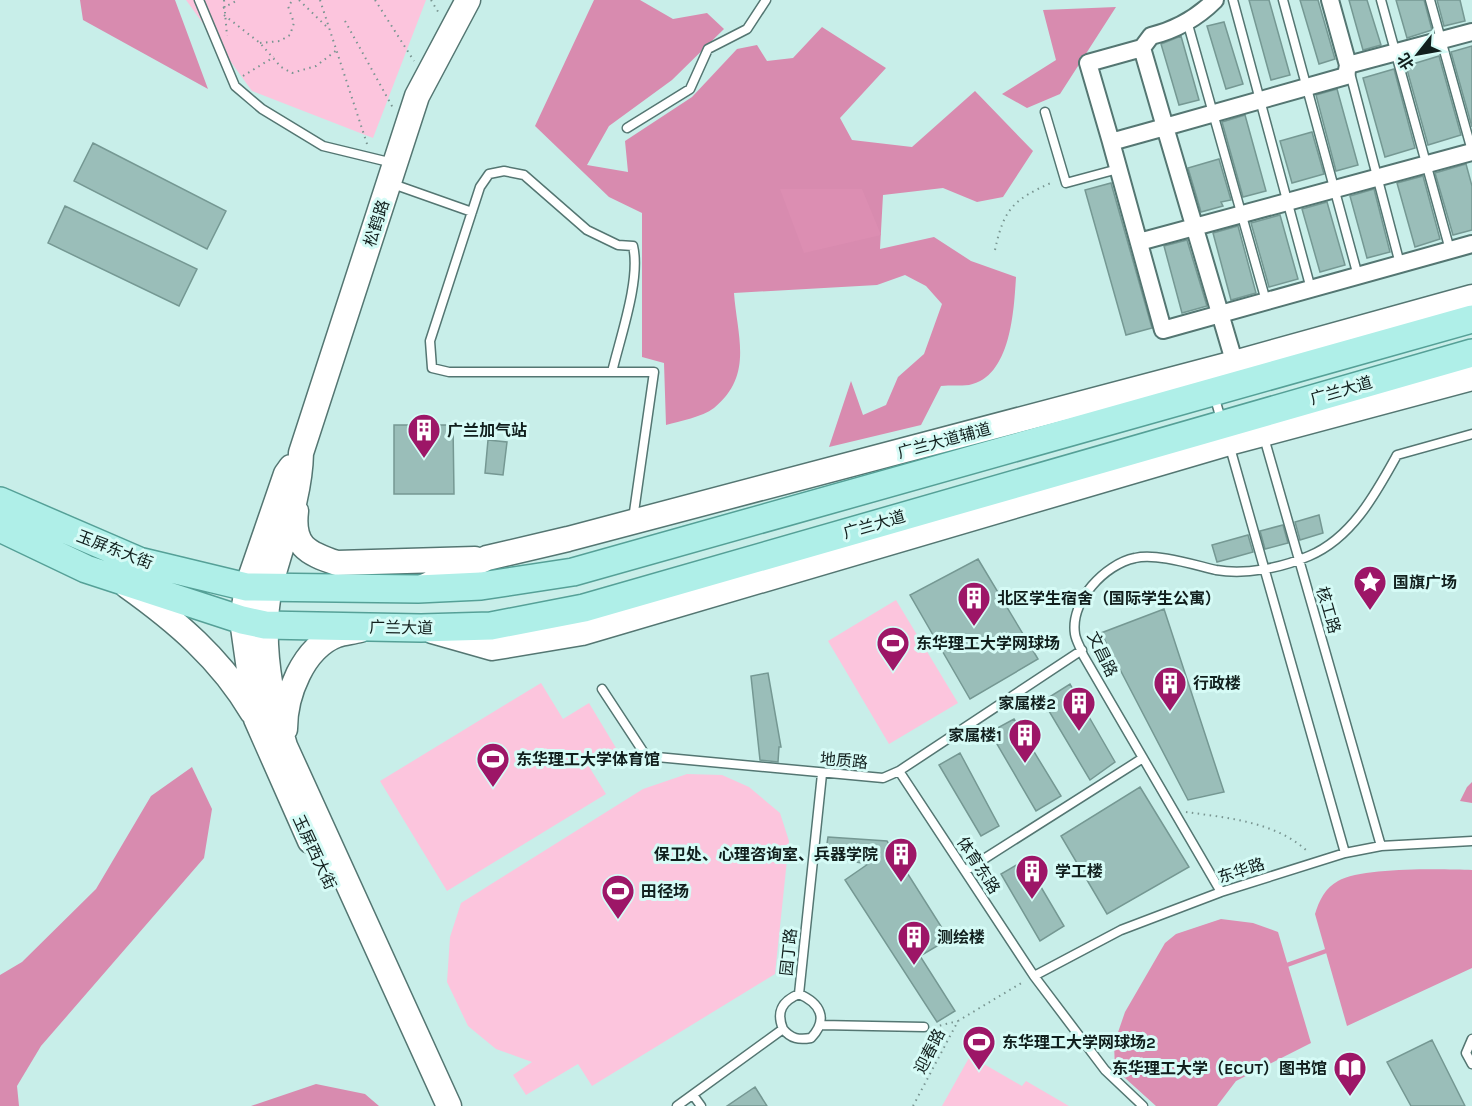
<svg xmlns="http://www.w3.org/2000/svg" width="1472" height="1106" viewBox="0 0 1472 1106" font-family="Karla,'Noto Sans SC',sans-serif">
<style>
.green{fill:#fcc5dd}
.forest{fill:#d88baf}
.water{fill:#dc8eb2}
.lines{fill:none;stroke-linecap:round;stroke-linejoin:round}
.stream{stroke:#dc8eb2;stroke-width:4.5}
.building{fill:#9abeb9;stroke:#759893;stroke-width:1.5}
.lane-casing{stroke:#547672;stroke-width:11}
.street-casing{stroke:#547672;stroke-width:20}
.secondary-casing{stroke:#547672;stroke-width:27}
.primary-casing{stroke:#55a097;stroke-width:30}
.path{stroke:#799591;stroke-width:2;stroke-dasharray:1.5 4.5;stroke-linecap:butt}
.lane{stroke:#fff;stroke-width:8}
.street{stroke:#fff;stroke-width:16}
.secondary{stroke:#fff;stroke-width:24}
.primary{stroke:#afefe8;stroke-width:27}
.labels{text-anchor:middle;stroke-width:6;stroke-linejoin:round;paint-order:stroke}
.street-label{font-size:16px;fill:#111f1d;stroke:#d6fbf6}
.poi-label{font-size:16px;font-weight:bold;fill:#111f1d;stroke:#d6fbf6;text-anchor:start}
</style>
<rect width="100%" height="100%" fill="#c8eee9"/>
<!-- green -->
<path class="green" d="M186 0H426L373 138 252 91Z
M896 600 958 703 889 744 828 641Z
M541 683 563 719 589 703 616 748 588 765 606 794 447 891 380 781Z
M687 774 722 775 749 787 780 813 789 841 775 974 592 1086 578 1064 526 1095 513 1075 532 1062 496 1049 468 1026 447 982 450 937 461 903 643 789Z
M970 1056 1022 1086 1026 1081 1069 1106H942Z"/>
<!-- forest -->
<path class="forest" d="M80 0H175L208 89 83 20Z
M594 0H640L673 19 707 13 724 29 672 80 609 126 587 165 628 172 625 141 692 97 737 49 757 45 767 61 793 58 822 27 886 68 840 118 852 140 912 147 975 91 1033 151 1003 197 977 202 943 188 883 195 880 249 934 237 971 261 1016 277C1014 310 1011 377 969 385 960 386 950 385 941 386L921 425 829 447 851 381 863 415 886 405 898 377 924 354 942 304 926 286 905 275 877 285 734 293C737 336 754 375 714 408 702 417 680 421 666 425L664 363 642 357V213L609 197 535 126Z
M1116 7 1060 94 1027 108 1002 94 1056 60 1043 10Z
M192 767 212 809 204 858 41 1046 17 1086 19 1106H0V975L22 962 96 889 151 796Z
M1472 782V803L1460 801 1467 787Z
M316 1084 365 1094 379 1106H251Z"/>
<!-- water -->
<path class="water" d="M780 189H862L881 235 804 253Z
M1472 870V968L1347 1026 1315 914C1319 901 1325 888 1338 881 1362 867 1442 869 1472 870Z
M1221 919 1253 923 1278 932 1311 1043 1236 1081 1217 1106H1156L1115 1069 1114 1044 1125 1012 1165 943 1176 934Z"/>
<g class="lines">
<!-- stream -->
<path class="stream" d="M1284 966 1329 950"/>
</g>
<!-- building -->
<path class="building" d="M1249 0H1269L1290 75 1271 80Z
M1300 0H1318L1335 59 1319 64Z
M1349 0H1367L1381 45 1363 50Z
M1396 0H1424L1432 30 1407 38Z
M1437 0H1460L1465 21 1444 26Z
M1224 22 1243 84 1226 89 1207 26Z
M1181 36 1199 100 1179 105 1161 44Z
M1472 46V127L1451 52Z
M1439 56 1461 135 1428 145 1406 66Z
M1394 69 1415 148 1385 157 1363 78Z
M1337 89 1358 165 1336 171 1316 95Z
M1245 115 1266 191 1243 197 1222 122Z
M1312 132 1324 174 1292 183 1280 141Z
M93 143 226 211 207 249 74 181Z
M1219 159 1231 200 1221 202 1223 206 1201 212 1188 168Z
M1466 164 1472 186V230L1453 235 1435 173Z
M1423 176 1440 239 1415 247 1397 183Z
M1111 183 1152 328 1126 335 1085 190Z
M1374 189 1390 252 1367 258 1350 196Z
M1327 202 1345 265 1320 272 1302 209Z
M65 206 197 269 179 306 48 243Z
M1280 215 1298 279 1269 287 1251 223Z
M1238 226 1256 293 1231 300 1213 233Z
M1187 240 1207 306 1182 313 1164 246Z
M394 425H453L454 494H394Z
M488 440 507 442 503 475 485 473Z
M1319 515 1323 533 1300 540 1295 522Z
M1283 525 1288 543 1265 549 1260 531Z
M1248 535 1253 552 1217 562 1212 545Z
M978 559 1038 659 970 699 910 595Z
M1164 609 1224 792 1188 800 1101 633Z
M768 673 781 747H779L778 762 760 760 751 676Z
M1070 684 1115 762 1090 780 1043 701Z
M1014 719 1061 796 1036 811 990 732Z
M960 753 999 826 981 836 939 765Z
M1140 787 1189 867 1107 914 1061 836Z
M828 837 887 841 949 939 920 956 955 1011 937 1022 845 880 868 864 825 857Z
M1025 860 1064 926 1040 941 1001 874Z
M1432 1040 1465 1106H1411L1387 1062Z
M755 1087 767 1106H727Z"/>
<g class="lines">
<defs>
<path id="lane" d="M199 0 235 86 262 109 323 146 393 163
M1233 0 1311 289
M1283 0 1358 276
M1381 0 1450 250
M1430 0 1472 151
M1187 21 1266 301
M1350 73 1400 264
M1045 112 1066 183 1118 169
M627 128 690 89 708 49 747 29 766 0
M390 183 472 212
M612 372C620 338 641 279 633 246L618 245 587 230 524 175 504 171 489 174 480 187 430 341 432 368 449 372H654L633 519
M1214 395 1222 423
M1263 434 1381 846
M1229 444 1345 853
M602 689 646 756 883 778 899 771 1082 650
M899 771 1034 976 1105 1070 1143 1106
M965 871 1143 758
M1221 892 1083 655C1081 648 1076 641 1075 634 1070 601 1105 564 1135 558 1157 553 1194 565 1216 570 1246 575 1281 568 1309 556 1352 538 1376 493 1397 455L1472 434
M1034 976 1121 930 1221 892 1345 853 1381 846 1472 841
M821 1025 924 1027
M783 1029C791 1039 799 1040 811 1038 829 1019 820 1003 799 994
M1472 1039 1466 1053 1472 1064
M693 1095 701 1106
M677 1106 783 1029C776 1012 782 1001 799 994L822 774"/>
<path id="street" d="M1215 0C1197 18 1175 30 1151 36L1142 48 1165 127 1111 142 1163 330 1472 244
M1330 0 1348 65
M1111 142 1088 63 1142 48
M1139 242 1472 152
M1237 371 1165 127 1346 76 1348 65 1472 32"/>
<path id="secondary" d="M291 467 286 474 247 587 242 620 256 719 310 841
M296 511C292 545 306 553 337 563L475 559
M127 586C176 621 221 659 252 712
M423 587 487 558 568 539 1234 363 1472 297
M432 631 492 648 582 633 1229 443 1472 378
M285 729C285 695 303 648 337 635 344 633 352 632 360 630
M449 1106 285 746C270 696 259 640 270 588 281 543 300 500 301 453L417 96 468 0"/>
<path id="primary" d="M0 501 139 561 247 587 418 589 481 586 573 572 1472 319
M0 528 86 569 242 620 265 625 421 628 491 626 584 608 1472 353"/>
</defs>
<!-- lane casing -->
<use href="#lane" class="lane-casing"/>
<!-- street casing -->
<use href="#street" class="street-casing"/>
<!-- secondary casing -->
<use href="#secondary" class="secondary-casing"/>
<!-- primary casing -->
<use href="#primary" class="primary-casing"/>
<!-- path -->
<path class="path" d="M224 0 227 36
M299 0 329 29
M320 0 368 147
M375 0 414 61
M431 0 440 15
M223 8 238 0
M224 15 260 43 281 67 292 73 316 66 337 50
M345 21 393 108
M260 43 280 41 290 35 294 23 288 6 293 0
M243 76 274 57
M995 250C1004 207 1015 199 1053 182
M1186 812C1228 818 1278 822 1309 853
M934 1027 958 1021
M913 1106 958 1021 1023 982"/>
<!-- lane -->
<use href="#lane" class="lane"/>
<!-- street -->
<use href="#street" class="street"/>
<!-- secondary -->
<use href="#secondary" class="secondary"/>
<!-- primary -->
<use href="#primary" class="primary"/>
</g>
<!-- icons -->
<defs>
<symbol id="building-pin" viewBox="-11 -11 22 30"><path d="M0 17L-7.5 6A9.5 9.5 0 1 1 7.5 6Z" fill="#9d1667" stroke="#d6fbf6"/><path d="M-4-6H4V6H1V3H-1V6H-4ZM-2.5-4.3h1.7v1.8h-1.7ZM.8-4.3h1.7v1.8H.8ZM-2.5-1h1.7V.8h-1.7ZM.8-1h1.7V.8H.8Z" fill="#fff"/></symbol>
<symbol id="sight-pin" viewBox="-11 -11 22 30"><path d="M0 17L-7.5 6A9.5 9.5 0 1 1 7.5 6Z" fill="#9d1667" stroke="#d6fbf6"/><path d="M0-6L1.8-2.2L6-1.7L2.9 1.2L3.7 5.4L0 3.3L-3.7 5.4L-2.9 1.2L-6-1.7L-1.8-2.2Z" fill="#fff"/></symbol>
<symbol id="stadium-pin" viewBox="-11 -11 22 30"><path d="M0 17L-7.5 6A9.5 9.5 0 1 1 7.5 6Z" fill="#9d1667" stroke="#d6fbf6"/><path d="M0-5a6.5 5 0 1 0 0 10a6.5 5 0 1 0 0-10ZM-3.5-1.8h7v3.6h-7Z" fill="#fff"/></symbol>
<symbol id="library-pin" viewBox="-11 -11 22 30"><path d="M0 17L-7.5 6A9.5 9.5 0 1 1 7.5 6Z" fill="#9d1667" stroke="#d6fbf6"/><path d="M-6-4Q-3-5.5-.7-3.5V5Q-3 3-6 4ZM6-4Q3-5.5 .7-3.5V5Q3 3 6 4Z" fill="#fff"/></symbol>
</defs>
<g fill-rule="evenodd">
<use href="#building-pin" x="405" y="411" width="38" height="52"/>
<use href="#sight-pin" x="1351" y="563" width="38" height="52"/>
<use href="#building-pin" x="955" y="579" width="38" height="52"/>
<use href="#stadium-pin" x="874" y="624" width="38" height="52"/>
<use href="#building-pin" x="1151" y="664" width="38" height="52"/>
<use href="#building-pin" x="1060" y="684" width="38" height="52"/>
<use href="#building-pin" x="1006" y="716" width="38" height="52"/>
<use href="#stadium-pin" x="474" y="740" width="38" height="52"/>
<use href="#building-pin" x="882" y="835" width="38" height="52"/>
<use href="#building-pin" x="1013" y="852" width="38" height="52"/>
<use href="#stadium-pin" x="599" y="872" width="38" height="52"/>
<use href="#building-pin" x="895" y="918" width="38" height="52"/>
<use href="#stadium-pin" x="960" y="1023" width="38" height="52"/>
<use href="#library-pin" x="1331" y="1049" width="38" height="52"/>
</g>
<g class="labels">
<!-- street labels -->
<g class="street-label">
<text transform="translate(376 223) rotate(-72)" y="6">松鹤路</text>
<text transform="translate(1341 390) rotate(-16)" y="6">广兰大道</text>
<text transform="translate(944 440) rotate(-15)" y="6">广兰大道辅道</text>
<text transform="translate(874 524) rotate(-16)" y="6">广兰大道</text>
<text transform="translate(115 549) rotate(21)" y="6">玉屏东大街</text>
<text transform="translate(1329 610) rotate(74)" y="6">核工路</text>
<text transform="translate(401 627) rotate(1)" y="6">广兰大道</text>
<text transform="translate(1103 654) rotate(64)" y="6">文昌路</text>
<text transform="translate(844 760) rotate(5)" y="6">地质路</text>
<text transform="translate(315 852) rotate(65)" y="6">玉屏西大街</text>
<text transform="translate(979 865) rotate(57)" y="6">体育东路</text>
<text transform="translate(1241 870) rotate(-18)" y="6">东华路</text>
<text transform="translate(788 952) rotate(-84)" y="6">园丁路</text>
<text transform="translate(929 1051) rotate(-63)" y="6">迎春路</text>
</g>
<!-- poi labels -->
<g class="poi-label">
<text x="447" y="436">广兰加气站</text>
<text x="1393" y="588">国旗广场</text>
<text x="997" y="604">北区学生宿舍（国际学生公寓）</text>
<text x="916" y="649">东华理工大学网球场</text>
<text x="1193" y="689">行政楼</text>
<text x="1056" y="709" text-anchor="end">家属楼2</text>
<text x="1002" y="741" text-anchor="end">家属楼1</text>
<text x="516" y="765">东华理工大学体育馆</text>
<text x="878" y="860" text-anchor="end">保卫处、心理咨询室、兵器学院</text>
<text x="1055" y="877">学工楼</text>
<text x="641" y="897">田径场</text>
<text x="937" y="943">测绘楼</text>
<text x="1002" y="1048">东华理工大学网球场2</text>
<text x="1327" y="1074" text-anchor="end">东华理工大学（ECUT）图书馆</text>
</g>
</g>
<!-- north arrow -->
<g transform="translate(1418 54) rotate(239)" stroke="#d6fbf6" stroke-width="4.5" paint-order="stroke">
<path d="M0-4.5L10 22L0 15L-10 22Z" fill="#111f1d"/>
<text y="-9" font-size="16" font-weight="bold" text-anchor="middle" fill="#111f1d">北</text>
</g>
</svg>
